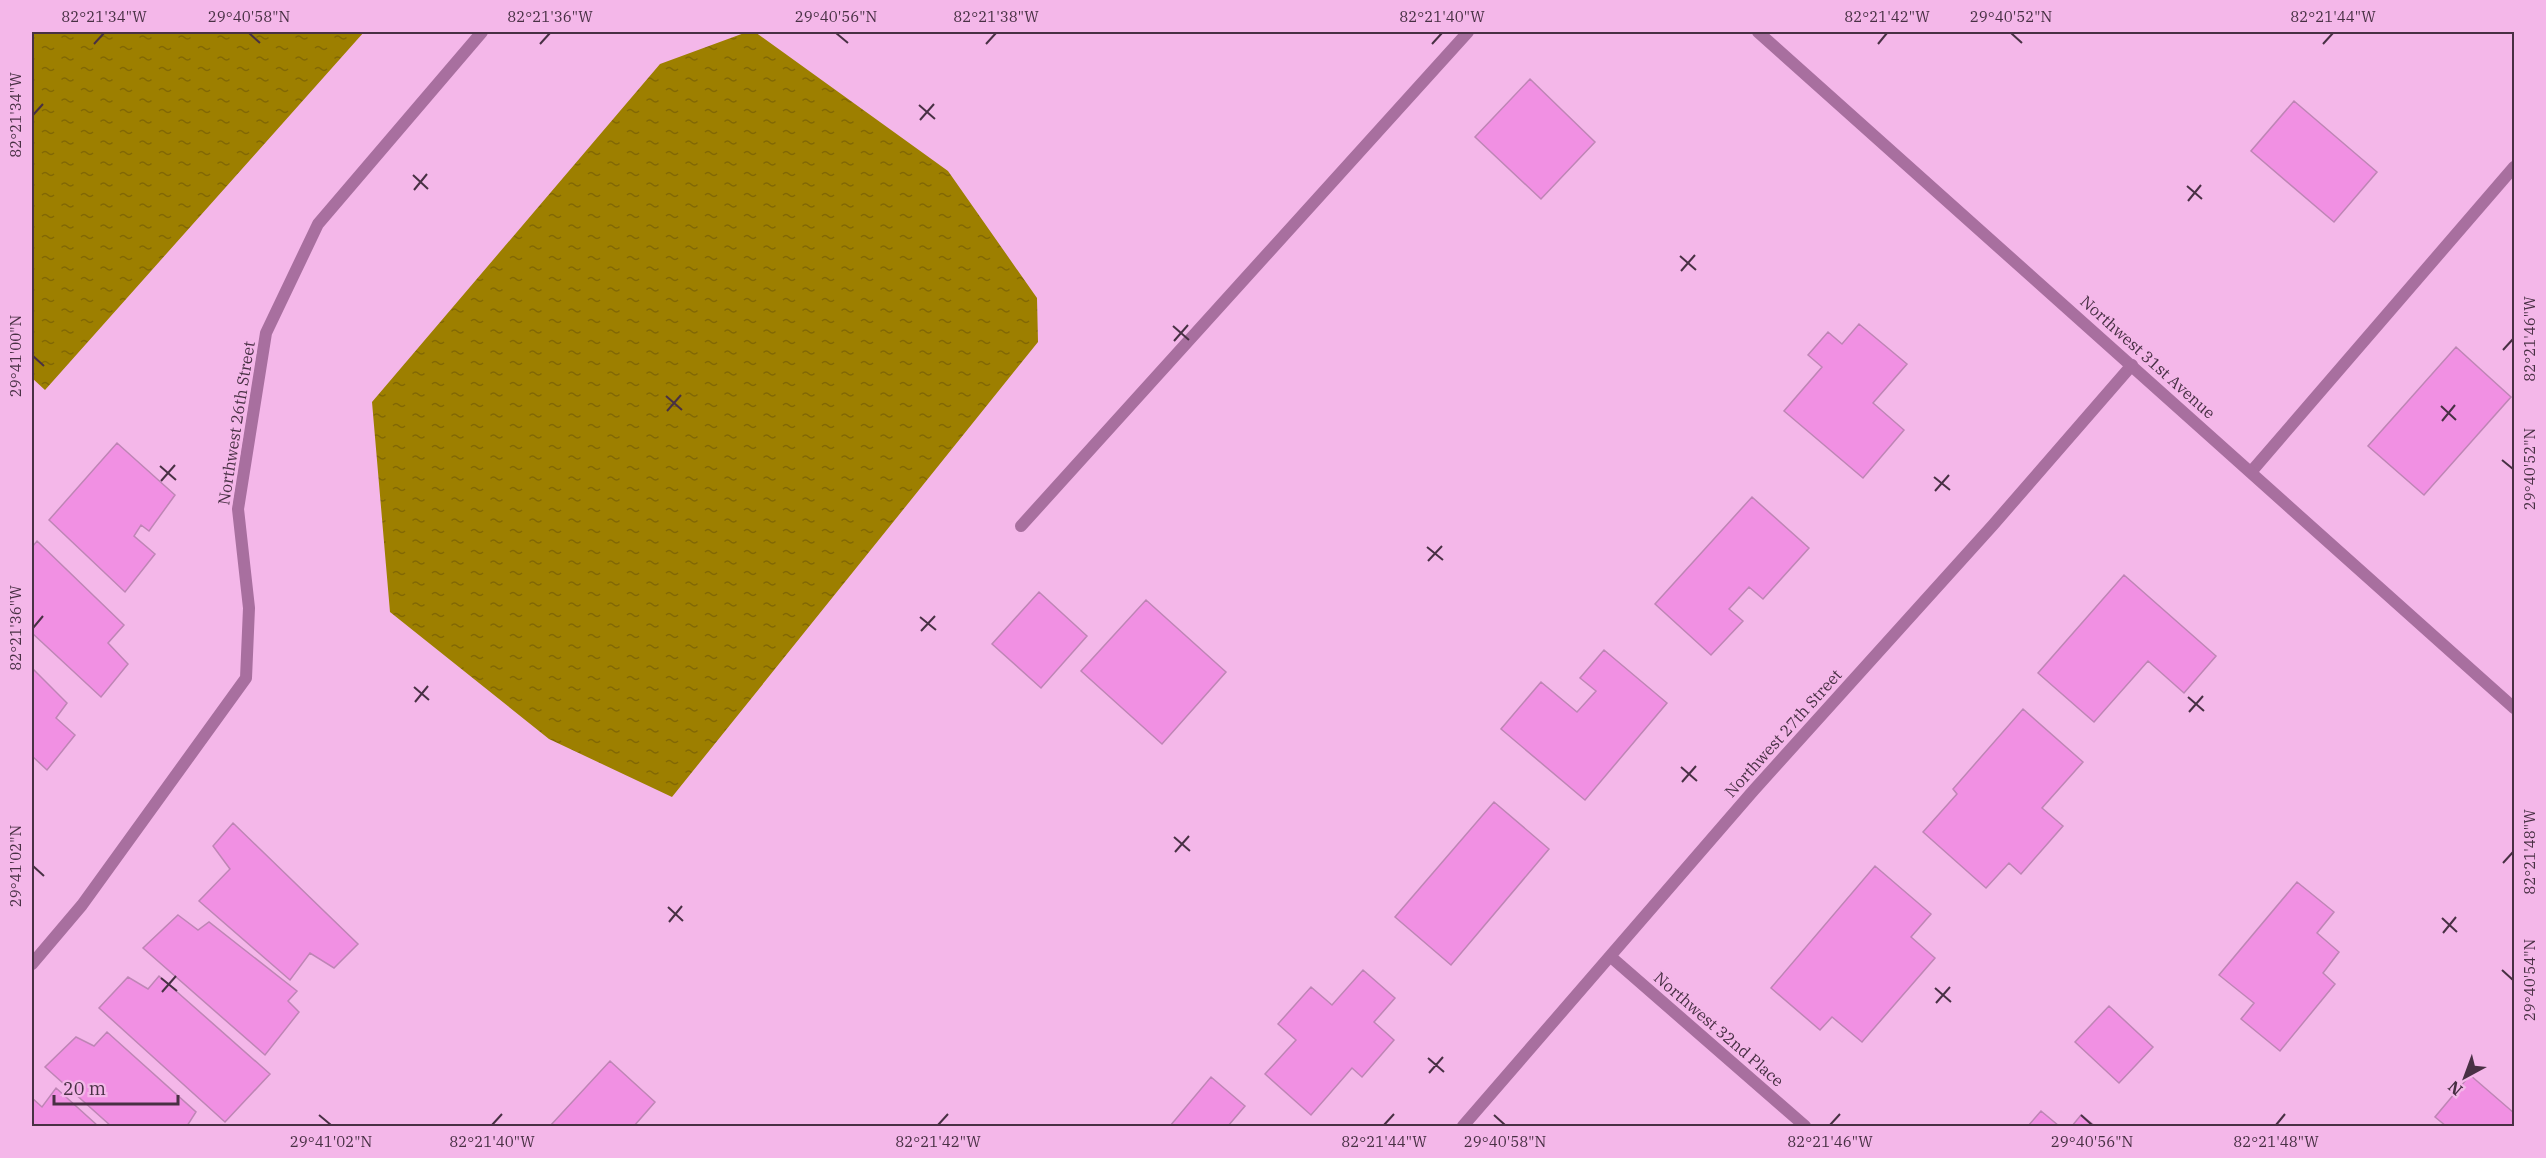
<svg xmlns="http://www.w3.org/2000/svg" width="2546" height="1158" viewBox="0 0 2546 1158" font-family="'IBM Plex Serif',serif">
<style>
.water{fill:url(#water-ripples)}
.building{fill:#f190e3;stroke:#be85b5;stroke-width:1.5}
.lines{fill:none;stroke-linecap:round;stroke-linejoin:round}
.service{stroke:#a86f9f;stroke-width:12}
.minor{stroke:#a86f9f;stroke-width:12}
.tertiary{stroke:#a86f9f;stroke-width:12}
.ticks{fill:none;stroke:#483044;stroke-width:2}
.labels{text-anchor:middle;stroke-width:6;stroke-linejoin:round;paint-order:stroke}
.street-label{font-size:16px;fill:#483044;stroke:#f4b7e9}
.neatline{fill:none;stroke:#483044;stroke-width:2}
.ticks-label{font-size:15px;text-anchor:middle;fill:#483044}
</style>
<defs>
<pattern id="water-ripples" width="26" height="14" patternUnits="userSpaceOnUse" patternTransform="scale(1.5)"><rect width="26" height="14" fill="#9d7f00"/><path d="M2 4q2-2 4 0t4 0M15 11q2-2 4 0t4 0" fill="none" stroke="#826804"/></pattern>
</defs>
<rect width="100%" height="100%" fill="#f4b7e9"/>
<!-- water -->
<path class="water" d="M32 32H364L45 390 32 378Z
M747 32H755L948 171 1037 298 1038 342 672 797 549 739 390 612 372 402 660 64Z"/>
<!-- building -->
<path class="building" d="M1530 79 1595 142 1541 199 1475 137Z
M2294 101 2377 172 2334 222 2251 151Z
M1859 324 1907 364 1873 403 1904 430 1863 478 1784 411 1822 367 1808 355 1828 332 1842 344Z
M2456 347 2511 397 2424 495 2368 446Z
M117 443 175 495 149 531 141 525 134 536 155 554 125 592 49 520Z
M1752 497 1809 548 1763 599 1749 587 1729 609 1743 621 1711 655 1655 604Z
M37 541 124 625 108 643 128 664 101 697 32 633V547Z
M2124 575 2216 656 2184 693 2148 661 2094 722 2038 673Z
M1039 592 1087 636 1041 688 992 644Z
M1146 600 1226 672 1162 744 1081 671Z
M1604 650 1667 703 1585 800 1501 729 1541 682 1577 712 1596 691 1580 678Z
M32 668 67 703 56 718 75 735 47 770 32 756Z
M2023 709 2083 762 2042 808 2063 826 2021 874 2009 863 1986 888 1923 832 1957 794 1953 789Z
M1494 802 1549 849 1451 965 1395 917Z
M233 823 358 944 334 968 310 953 290 980 199 901 230 869 213 846Z
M1875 866 1931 914 1911 937 1935 958 1862 1042 1832 1017 1820 1030 1771 988Z
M2297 882 2334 912 2317 933 2339 952 2323 973 2335 984 2280 1051 2241 1019 2254 1003 2219 975Z
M178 915 198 930 209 922 297 991 288 1001 299 1012 265 1055 143 948Z
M1363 970 1395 998 1374 1022 1394 1040 1362 1077 1352 1068 1311 1115 1265 1074 1296 1040 1278 1024 1311 987 1332 1005Z
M159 976 270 1074 225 1122 99 1008 128 977 148 989Z
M2109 1006 2153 1047 2119 1083 2075 1042Z
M107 1032 196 1112 187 1126H111L45 1067 76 1037 94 1046Z
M610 1061 655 1102 634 1126H550Z
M2470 1075 2514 1113V1126H2446L2435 1117Z
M1211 1077 1245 1106 1228 1126H1170Z
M56 1088 98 1126H32V1098L42 1107Z
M2041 1111 2059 1126H2028Z
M2081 1115 2095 1126H2072Z"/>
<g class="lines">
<!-- service -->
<path class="service" d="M2251 472 2514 167
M1021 526 1468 32"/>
<!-- minor -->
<path class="minor" d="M1611 957 1805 1126
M32 964 82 905 246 678 249 608 238 509 266 333 318 224 482 32
M1463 1126 1753 791 1993 525 2132 365"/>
<!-- tertiary -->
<path class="tertiary" d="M1758 32 2514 708"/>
</g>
<!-- ticks -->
<path class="ticks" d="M249 33 260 43M836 33 848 43M2011 33 2022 43M94 44 104 33M540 44 550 33M986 44 996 33M1432 44 1442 33M1878 44 1887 33M2323 44 2333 33M919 105 935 119M33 115 43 104M920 120 934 104M413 175 428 189M2187 186 2202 199M414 190 427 174M2188 201 2201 185M1680 256 1696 270M1681 271 1695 255M1173 326 1189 340M1174 341 1188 325M2503 350 2513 339M33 356 44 366M666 396 682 410M2441 406 2456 420M667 411 681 395M2442 421 2455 405M2502 460 2513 469M160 466 176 480M1934 477 1950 490M161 481 175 465M1935 491 1949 475M1427 547 1443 560M1428 561 1442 546M920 617 936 630M33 628 43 616M921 631 935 616M414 687 429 700M2188 697 2204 711M415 702 428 686M2189 712 2203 696M1681 767 1697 781M1682 782 1696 766M1174 837 1190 851M1175 852 1189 836M2503 863 2513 852M33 866 44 876M668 907 683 921M2442 918 2457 932M669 922 682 906M2443 933 2456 917M2502 970 2513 980M161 978 177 991M1935 988 1951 1002M162 992 176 976M1936 1003 1950 987M1428 1058 1444 1072M1429 1073 1443 1057M319 1115 331 1125M1494 1115 1505 1125M2081 1115 2092 1125M492 1125 502 1114M938 1125 948 1114M1384 1125 1394 1114M1830 1125 1840 1114M2276 1125 2285 1114"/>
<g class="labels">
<!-- street labels -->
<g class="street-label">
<text transform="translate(2148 357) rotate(42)" y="6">Northwest 31st Avenue</text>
<text transform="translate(236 423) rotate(-81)" y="6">Northwest 26th Street</text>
<text transform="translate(1783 733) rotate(-48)" y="6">Northwest 27th Street</text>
<text transform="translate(1719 1029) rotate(41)" y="6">Northwest 32nd Place</text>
</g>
</g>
<!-- border -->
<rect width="2546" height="1158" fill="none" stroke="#f4b7e9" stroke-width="66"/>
<!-- north arrow -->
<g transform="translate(2465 1077) rotate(221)" stroke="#f4b7e9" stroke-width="4.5" paint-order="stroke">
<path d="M0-4.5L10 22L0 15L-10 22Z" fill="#483044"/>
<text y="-9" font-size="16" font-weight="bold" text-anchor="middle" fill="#483044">N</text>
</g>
<!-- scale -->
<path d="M54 1095v9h124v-9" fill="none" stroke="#483044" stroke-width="3"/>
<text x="63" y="1095" font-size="18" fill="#483044" stroke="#f4b7e9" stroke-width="4.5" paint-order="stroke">20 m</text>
<rect x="33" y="33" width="2480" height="1092" class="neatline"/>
<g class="ticks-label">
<text x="104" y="22">82°21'34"W</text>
<text x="249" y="22">29°40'58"N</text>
<text x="550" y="22">82°21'36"W</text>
<text x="836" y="22">29°40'56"N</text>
<text x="996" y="22">82°21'38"W</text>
<text x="1442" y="22">82°21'40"W</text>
<text x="1887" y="22">82°21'42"W</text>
<text x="2011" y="22">29°40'52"N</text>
<text x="2333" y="22">82°21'44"W</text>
<text transform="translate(16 115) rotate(-90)" y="5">82°21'34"W</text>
<text transform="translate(2530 339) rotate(-90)" y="5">82°21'46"W</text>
<text transform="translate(16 356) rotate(-90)" y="5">29°41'00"N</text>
<text transform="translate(2530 469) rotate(-90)" y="5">29°40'52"N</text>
<text transform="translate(16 628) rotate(-90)" y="5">82°21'36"W</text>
<text transform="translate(2530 852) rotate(-90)" y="5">82°21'48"W</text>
<text transform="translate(16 866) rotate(-90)" y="5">29°41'02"N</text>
<text transform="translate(2530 980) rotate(-90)" y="5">29°40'54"N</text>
<text x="331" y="1147">29°41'02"N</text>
<text x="492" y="1147">82°21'40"W</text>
<text x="938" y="1147">82°21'42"W</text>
<text x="1384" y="1147">82°21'44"W</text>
<text x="1505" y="1147">29°40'58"N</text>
<text x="1830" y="1147">82°21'46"W</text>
<text x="2092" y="1147">29°40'56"N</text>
<text x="2276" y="1147">82°21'48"W</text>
</g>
</svg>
